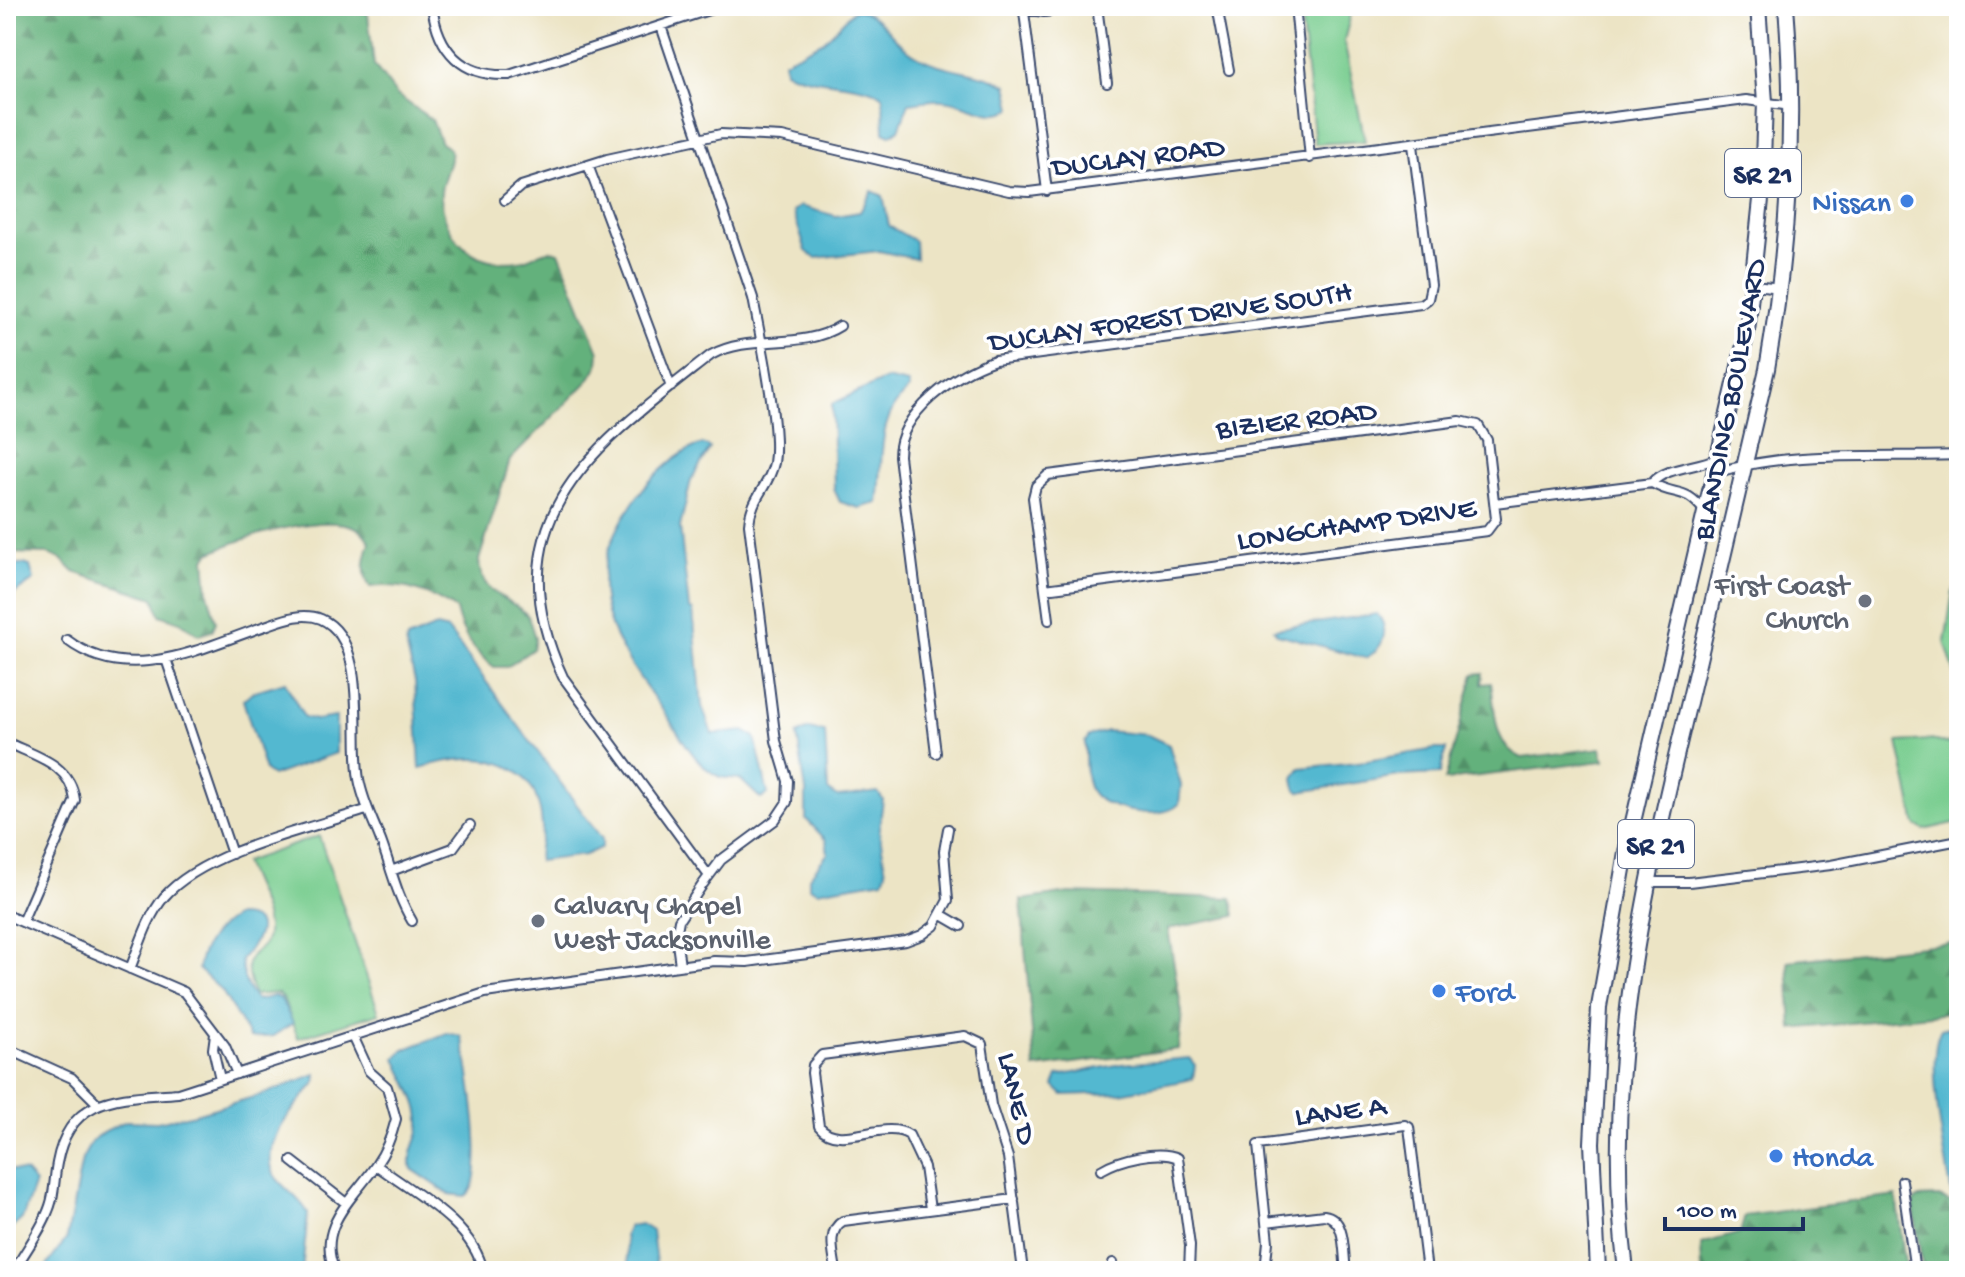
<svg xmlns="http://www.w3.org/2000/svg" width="1965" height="1277" viewBox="0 0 1965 1277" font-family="'Gochi Hand',sans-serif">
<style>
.green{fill:#7ace91;stroke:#4a7e78;stroke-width:2}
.forest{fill:url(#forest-firs);stroke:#3f706c;stroke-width:2}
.water{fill:#52b8d0;stroke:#367497;stroke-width:2}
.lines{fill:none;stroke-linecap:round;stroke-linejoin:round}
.street-casing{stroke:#3a4a6d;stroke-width:12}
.primary-casing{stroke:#3a4a6d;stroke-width:18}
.street{stroke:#fff;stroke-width:8}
.primary{stroke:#fff;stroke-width:14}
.shop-dot{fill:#3f7fe0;stroke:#fff;stroke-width:3}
.worship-dot{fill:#6b7280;stroke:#fff;stroke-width:3}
.labels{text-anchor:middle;stroke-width:7;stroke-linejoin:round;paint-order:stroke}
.shield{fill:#fff;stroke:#5f6d8e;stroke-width:2}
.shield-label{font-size:28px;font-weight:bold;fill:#1b2f5e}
.street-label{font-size:30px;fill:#1b2f5e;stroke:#fff}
.shop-label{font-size:30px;fill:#366cbe;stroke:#fff;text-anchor:start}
.worship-label{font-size:30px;fill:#5b616d;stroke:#fff;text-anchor:end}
</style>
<defs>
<pattern id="forest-firs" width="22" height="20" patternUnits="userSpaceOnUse" patternTransform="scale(2)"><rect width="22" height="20" fill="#63b17b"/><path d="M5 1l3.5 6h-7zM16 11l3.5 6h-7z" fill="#519068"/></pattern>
</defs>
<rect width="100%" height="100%" fill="#fff"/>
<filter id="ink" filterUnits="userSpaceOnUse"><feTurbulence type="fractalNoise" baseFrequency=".0125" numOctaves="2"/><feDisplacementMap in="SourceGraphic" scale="16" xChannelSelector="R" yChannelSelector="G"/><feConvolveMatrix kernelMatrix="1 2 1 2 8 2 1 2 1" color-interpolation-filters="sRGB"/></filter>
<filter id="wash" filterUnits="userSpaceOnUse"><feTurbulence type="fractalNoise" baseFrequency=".006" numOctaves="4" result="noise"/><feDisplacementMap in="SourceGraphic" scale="32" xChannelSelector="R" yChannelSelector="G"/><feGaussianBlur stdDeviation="1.8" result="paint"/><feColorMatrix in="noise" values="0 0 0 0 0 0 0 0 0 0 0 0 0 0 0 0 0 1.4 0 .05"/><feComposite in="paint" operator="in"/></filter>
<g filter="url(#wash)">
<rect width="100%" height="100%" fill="#ece4c5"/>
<!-- green -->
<path class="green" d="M1300 6H1353L1344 41 1365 141 1315 144Z
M1959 586V677H1956L1945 642 1953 591Z
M1930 740 1959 746V822L1924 830 1916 825 1898 742Z
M319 836 379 1013 298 1038 283 998 277 993 254 995C233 940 270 961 267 928 266 907 251 882 244 862Z"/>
<!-- forest -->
<path class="forest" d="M6 6H367L374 65 397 95 432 120 441 143 450 149C453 166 439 180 441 198 445 239 474 267 518 261 534 259 542 247 559 252L599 352 598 365 589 380 510 460 479 560C480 597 509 595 528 616L535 638 533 649 507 667H494C475 653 461 633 456 610 429 592 403 583 370 587 361 573 365 557 370 542 366 537 363 531 357 528 323 512 241 537 208 554L205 559 208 593 216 622 212 631 199 635 180 622 160 615 154 598 74 572 61 559 48 554 6 553Z
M1483 673 1482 684 1491 683C1496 712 1492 745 1522 758L1601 748 1604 761 1445 780 1474 674Z
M1069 893 1232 898 1235 916 1168 929 1182 1013 1178 1049 1035 1068 1021 900Z
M1959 942V1012L1792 1029 1788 961Z
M1896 1196 1906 1271H1702L1701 1244 1740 1233 1745 1216Z
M1939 1197 1959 1206V1271H1923L1913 1203 1917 1198Z"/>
<!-- water -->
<path class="water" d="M854 10C876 10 891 37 908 50 936 72 975 68 1007 85L1012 108C991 123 965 100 942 100 931 99 920 102 909 103L899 129 891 135 884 132 883 96C865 81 813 85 785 71L784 61 824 41Z
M872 191 883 196 889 226 915 241 916 259 879 251 815 258 806 251 793 211 800 206 836 216 860 212Z
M886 379 908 384 909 389C875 418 884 462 878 503L859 508 840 502 834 489 832 404Z
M703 444 710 448 691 480 680 527 689 609 693 611 702 706 712 734 744 731 755 737 768 794 761 799 741 780C733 776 726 780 718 776 693 764 677 728 660 706 604 630 577 583 637 497 650 478 680 450 703 444Z
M24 564 30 566 34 580 15 593 6 611V567Z
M1377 614C1391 630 1383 650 1365 658L1277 634 1274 629Z
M436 627 448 630 602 839V847L585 855 539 861C536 848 543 838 542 825 537 753 475 751 420 768L415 681 406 645 407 639Z
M285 682 304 717 316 720 336 717V753L272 776 265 771 243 700 252 692Z
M808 729 825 732 828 790 837 797 878 792 883 800 879 829 886 872 883 880 817 891 809 887V877L828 853 826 840 806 819V791L797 735Z
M1107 731 1148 735 1169 745 1181 785 1179 804C1161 822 1106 810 1092 793 1084 783 1085 754 1085 742L1089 736Z
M1435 749H1446L1440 774 1399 776 1300 792 1296 789 1294 778 1300 768 1367 761Z
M236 916C275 916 256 943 241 959 242 973 246 990 257 1000L275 996 281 999 293 1023 273 1036 250 1038 222 991 198 969C202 944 215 928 236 916Z
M1959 1026V1199L1952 1195C1946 1159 1924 1058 1941 1029Z
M447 1033 461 1036C469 1061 489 1185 465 1196L449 1194 412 1169C407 1154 419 1140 420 1125 421 1100 404 1080 396 1058L403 1050Z
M1189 1058 1195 1065 1193 1079 1120 1093 1063 1095 1054 1086 1058 1076 1122 1064Z
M316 1074V1082C296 1106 253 1149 278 1180 288 1192 300 1198 308 1213L302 1271H43L67 1238 82 1159 92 1141 105 1131 126 1121 157 1122 195 1114 264 1094Z
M6 1169 25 1172 35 1183 22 1219 11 1229 6 1228Z
M641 1224 652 1231 657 1271H629L625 1235 629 1226Z"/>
</g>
<g filter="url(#ink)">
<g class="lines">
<defs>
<path id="street" d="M432 6C438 51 462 77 509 75L721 6
M999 6 1044 12 1091 6
M1097 6 1107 83
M1217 6 1229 70
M1295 6 1310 158
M1024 12 1047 191
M661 26 753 298C760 335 780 428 774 463 769 487 751 497 749 524L776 741 788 781 787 802 775 820 721 860 703 884 679 920 676 936 680 965
M588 165 671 387
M505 200 521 186 607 159 721 134 782 137 1009 191 1029 192 1746 100 1791 106
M1754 285 1781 288
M1715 473C1786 450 1884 458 1959 455
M1652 483C1667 466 1697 468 1717 458
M1495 503 1652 483C1677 498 1683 484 1706 513
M1045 589 1487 531 1496 519 1487 440 1478 425 1460 421 1048 475 1036 486 1033 498 1049 620
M67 640C129 687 203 647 268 625 285 619 303 612 321 619 370 640 351 739 359 779 363 802 373 820 381 841 391 868 397 896 412 921
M166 659 232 854
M6 742C35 756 70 763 75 800L22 922
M936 753 899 456C899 412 956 373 995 360L1421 304 1428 299 1431 285 1413 145
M391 871 453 848 470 825
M709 876 563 677C489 516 598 444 711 355 751 333 801 351 840 326
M1648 882H1689L1831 865 1959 840
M6 915 184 992 225 1046 237 1074
M942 915 961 926
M130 969C140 944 147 918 164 897 204 851 308 829 366 810
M215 1034 213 1049 220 1079
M6 1048 72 1078 98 1104
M292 1161 346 1203
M376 1165C413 1193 473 1223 483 1271
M1101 1170C1119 1159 1159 1149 1178 1158L1190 1246 1189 1271
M1902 1181 1915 1271
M930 1209 924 1167 909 1135C884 1118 839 1152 819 1126L812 1073 813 1065 822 1055 965 1036 982 1044 991 1105 1008 1157 1023 1271
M1266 1222 1324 1215C1347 1218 1343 1253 1346 1271
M14 1271C26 1249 42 1230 50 1206 55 1192 54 1178 57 1163 70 1092 124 1098 178 1093L485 993 714 961 747 962 906 941 922 935 934 926 948 900 944 851 948 829
M335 1271C315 1227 354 1198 376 1165 386 1151 392 1135 396 1119L387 1087 369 1071 353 1036
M836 1271C834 1254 826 1231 843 1221L1014 1199
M1111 1271 1113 1263
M1265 1271 1268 1242 1258 1145 1405 1125 1409 1127 1427 1271"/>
<path id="primary" d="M1598 1271 1592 1143 1599 1007 1626 852 1747 332 1762 190 1765 102 1758 6
M1626 1271C1601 1073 1644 889 1690 698 1716 588 1741 478 1767 369 1788 248 1796 129 1786 6"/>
</defs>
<!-- street casing -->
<use href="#street" class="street-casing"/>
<!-- primary casing -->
<use href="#primary" class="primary-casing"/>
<!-- street -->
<use href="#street" class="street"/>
<!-- primary -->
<use href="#primary" class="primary"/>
</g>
</g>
<!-- markers -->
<g class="shop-dot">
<circle cx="1907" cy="201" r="8"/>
<circle cx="1439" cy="991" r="8"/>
<circle cx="1776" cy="1156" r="8"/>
</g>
<g class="worship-dot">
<circle cx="1865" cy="601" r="8"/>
<circle cx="538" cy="921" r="8"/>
</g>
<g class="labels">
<!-- shield labels -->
<g class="shield">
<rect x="1725" y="149" width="76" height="48" rx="6"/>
<rect x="1618" y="820" width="76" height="48" rx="6"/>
</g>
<g class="shield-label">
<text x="1763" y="183">SR 21</text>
<text x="1656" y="854">SR 21</text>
</g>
<!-- street labels -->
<g class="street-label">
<text transform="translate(1138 155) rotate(-7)" y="10">DUCLAY ROAD</text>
<text transform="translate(1170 315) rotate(-8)" y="10">DUCLAY FOREST DRIVE SOUTH</text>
<text transform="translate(1728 399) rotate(-79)" y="10">BLANDING BOULEVARD</text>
<text transform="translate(1296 418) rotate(-7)" y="10">BIZIER ROAD</text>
<text transform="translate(1356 522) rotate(-8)" y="10">LONGCHAMP DRIVE</text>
<text transform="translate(1019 1098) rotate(77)" y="10">LANE D</text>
<text transform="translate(1340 1109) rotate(-7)" y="10">LANE A</text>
</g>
<!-- shop labels -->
<g class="shop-label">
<text x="1891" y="211" text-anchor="end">Nissan</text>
<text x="1455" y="1001">Ford</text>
<text x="1792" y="1166">Honda</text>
</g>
<!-- worship labels -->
<g class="worship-label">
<text x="1849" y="594">First Coast<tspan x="1849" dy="34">Church</tspan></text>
<text x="554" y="914" text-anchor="start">Calvary Chapel<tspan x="554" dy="34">West Jacksonville</tspan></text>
</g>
</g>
<!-- margin -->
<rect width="1965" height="1277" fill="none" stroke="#fff" stroke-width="32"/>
<!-- scale -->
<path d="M1665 1217v12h138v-12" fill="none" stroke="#1b2f5e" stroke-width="4"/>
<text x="1677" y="1217" font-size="24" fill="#1b2f5e" stroke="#ffffff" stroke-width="6" paint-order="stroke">100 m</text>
</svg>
